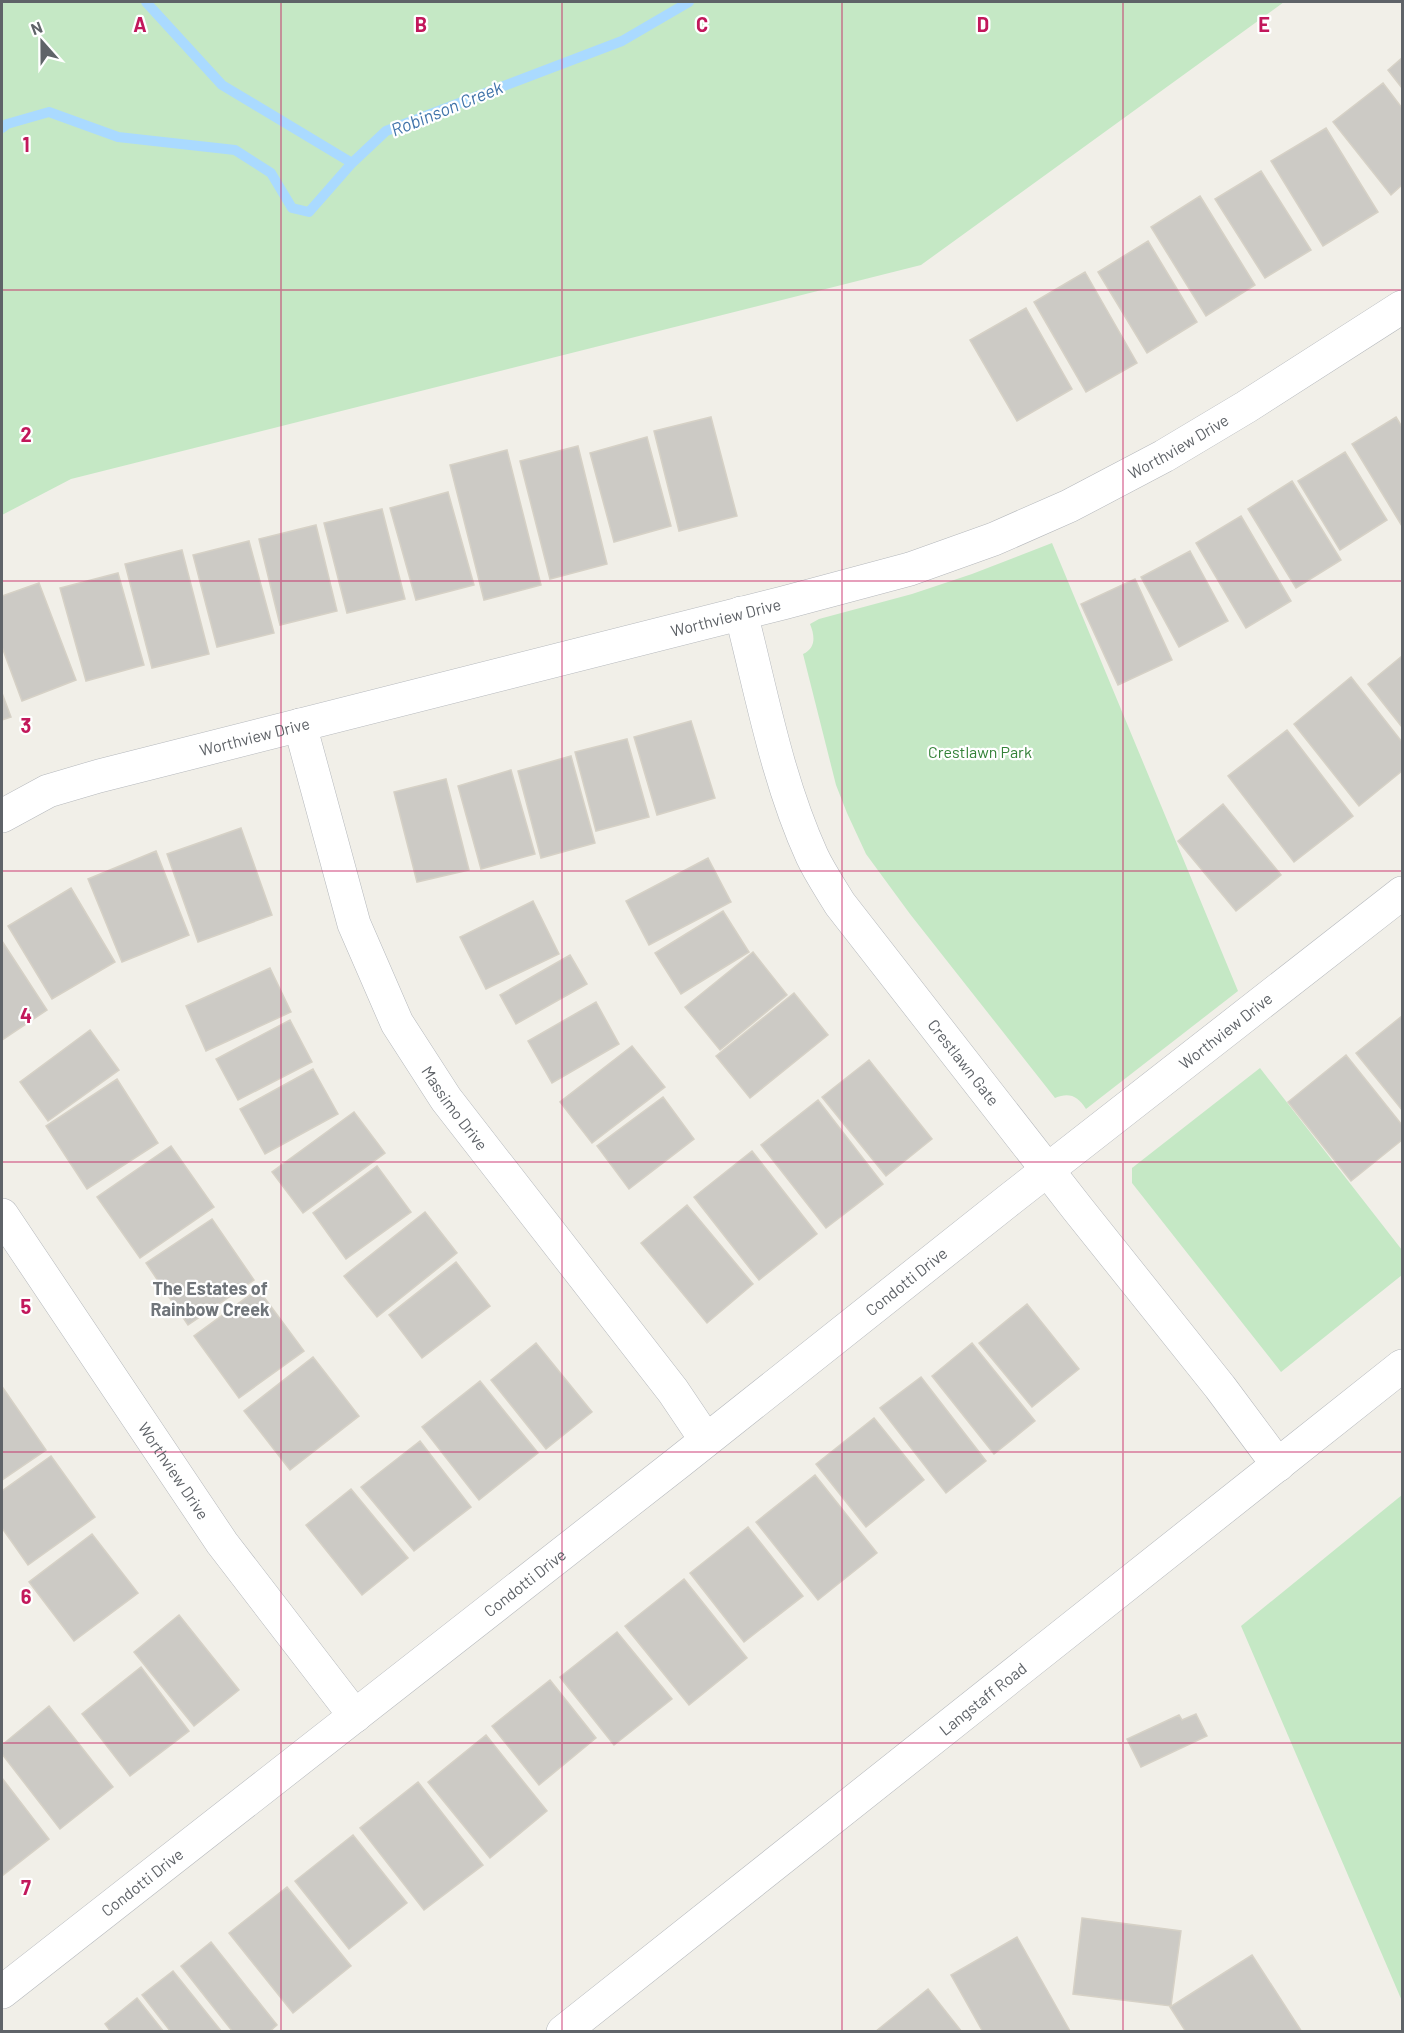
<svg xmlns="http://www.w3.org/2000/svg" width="1404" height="2033" viewBox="0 0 1404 2033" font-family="Barlow,sans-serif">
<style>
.green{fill:#c5e8c5}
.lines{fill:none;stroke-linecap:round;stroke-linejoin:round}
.stream{stroke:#aadaff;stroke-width:10}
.building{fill:#cccac5;stroke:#d6d1c6;stroke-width:1.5}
.minor-casing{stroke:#b5b8bc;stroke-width:34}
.minor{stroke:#fff;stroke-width:33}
.grid{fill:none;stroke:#c2185b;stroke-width:1.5;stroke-opacity:0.55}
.labels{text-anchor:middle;stroke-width:4.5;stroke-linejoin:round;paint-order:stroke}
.street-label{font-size:16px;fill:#5f6368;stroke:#fff}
.park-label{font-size:16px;fill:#348238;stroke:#fff}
.water-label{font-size:18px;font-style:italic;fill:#4174aa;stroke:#fff}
.neighbourhood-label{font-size:18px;font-weight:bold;fill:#70757a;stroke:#fff}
.grid-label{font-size:20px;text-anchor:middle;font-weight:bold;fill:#c2185b;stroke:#fff;stroke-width:4.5;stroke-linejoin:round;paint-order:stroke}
</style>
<rect width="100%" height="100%" fill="#f1efe8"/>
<!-- green -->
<path class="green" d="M2 2H1284L921 265 71 479 2 515Z
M1052 543 1238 991 1086 1109C1078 1096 1069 1092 1055 1098L910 914 866 854 847 813 836 785 803 654C816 648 815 636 810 624L819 619 912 594 972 574Z
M1260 1068 1402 1250V1275L1281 1372 1132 1183V1168Z
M1402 1495V2001L1241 1626Z"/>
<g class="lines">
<!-- stream -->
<path class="stream" d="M146 2 222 85 352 163
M2 128 7 124 49 112 118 137 235 150 271 173 292 208 309 212 352 163 386 131 622 41 689 2"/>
</g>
<!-- building -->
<path class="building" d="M1402 58V88L1388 70Z
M1383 83 1402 108V185L1391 195 1333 122Z
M1326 128 1378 212 1323 246 1271 161Z
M1261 171 1311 250 1265 278 1215 199Z
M1200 196 1255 285 1206 316 1151 227Z
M1148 241 1197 322 1147 353 1098 272Z
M1085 272 1137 363 1086 392 1034 302Z
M1026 308 1072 389 1017 421 970 340Z
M711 417 737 516 679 531 654 431Z
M1396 417 1402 427V526L1352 444Z
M647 437 671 526 614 542 590 453Z
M578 446 607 564 550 579 520 461Z
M507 450 541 585 484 600 450 465Z
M1345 452 1387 520 1340 550 1298 481Z
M1292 481 1341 560 1296 588 1248 509Z
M448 492 474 585 416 600 390 508Z
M382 509 405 599 347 613 324 523Z
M1241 516 1291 601 1246 628 1196 543Z
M316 525 337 611 280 625 259 539Z
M249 541 274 633 217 647 193 555Z
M182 550 209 654 152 668 125 564Z
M1190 551 1228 621 1179 647 1141 577Z
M118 573 144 665 86 681 60 588Z
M1135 579 1172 660 1118 685 1081 604Z
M39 583 76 680 22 701 2 647V596Z
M1402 656V727L1368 684Z
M1351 677 1402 742V771L1359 806 1294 724Z
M2 693 11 717 2 720Z
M691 721 715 798 657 815 634 737Z
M1287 730 1353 816 1294 862 1228 776Z
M627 739 649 817 596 831 575 752Z
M571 756 595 843 541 858 518 771Z
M511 770 535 854 481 869 458 786Z
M446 779 469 870 417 882 394 792Z
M1223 804 1281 875 1236 911 1178 841Z
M241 828 272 915 198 942 167 854Z
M156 851 189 935 122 962 88 879Z
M708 858 731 902 649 945 626 901Z
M71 888 115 962 52 999 8 926Z
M533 901 559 954 486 989 460 937Z
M723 911 749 952 681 994 655 953Z
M2 941 47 1010 2 1040Z
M753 952 787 995 720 1050 685 1007Z
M570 955 587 984 516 1024 500 995Z
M270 968 291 1012 206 1051 186 1006Z
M794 993 828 1035 750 1098 716 1056Z
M596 1002 619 1044 552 1083 528 1041Z
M1402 1016V1110L1356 1053Z
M290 1020 312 1062 238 1100 216 1059Z
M90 1030 119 1070 48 1121 20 1082Z
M632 1046 665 1087 592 1143 560 1102Z
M1346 1055 1402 1125V1140L1351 1181 1288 1102Z
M869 1060 932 1139 886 1176 822 1097Z
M313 1069 338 1114 265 1154 240 1109Z
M117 1079 158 1143 87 1189 46 1126Z
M663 1097 694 1139 629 1189 597 1146Z
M818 1100 883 1184 826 1228 761 1145Z
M354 1112 385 1153 303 1213 272 1172Z
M171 1146 214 1207 140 1258 97 1197Z
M752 1151 817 1234 759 1280 694 1197Z
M377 1166 411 1212 346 1259 313 1213Z
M687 1205 753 1284 707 1323 641 1243Z
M425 1212 457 1253 377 1317 344 1276Z
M212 1219 254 1280 188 1325 146 1263Z
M456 1262 490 1306 422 1358 389 1315Z
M258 1289 304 1351 239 1398 194 1336Z
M1027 1304 1079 1369 1032 1407 979 1343Z
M536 1343 592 1412 546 1449 491 1380Z
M972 1343 1035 1421 994 1454 932 1376Z
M313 1357 359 1416 290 1470 244 1411Z
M921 1377 986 1461 946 1493 880 1408Z
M480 1381 538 1453 479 1500 422 1427Z
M3 1388 46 1450 2 1480V1389Z
M874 1418 924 1480 866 1527 816 1464Z
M420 1441 471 1507 414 1551 361 1487Z
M51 1456 95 1517 28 1565 2 1528V1491Z
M815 1475 877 1553 818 1600 756 1522Z
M351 1489 408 1558 362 1595 306 1525Z
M748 1527 803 1596 744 1642 690 1573Z
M92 1534 138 1593 74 1641 29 1582Z
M684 1579 747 1658 689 1705 625 1626Z
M179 1615 239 1690 194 1726 134 1652Z
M617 1632 672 1699 614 1745 560 1677Z
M141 1667 189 1731 130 1776 82 1714Z
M550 1680 596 1738 539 1785 492 1726Z
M49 1706 113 1787 60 1829 2 1754V1745Z
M1196 1714 1207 1736 1141 1767 1127 1739 1179 1715 1182 1720Z
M486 1735 547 1811 490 1858 428 1782Z
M2 1778 49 1839 2 1876Z
M418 1782 483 1865 424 1910 360 1828Z
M353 1835 407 1903 349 1949 295 1881Z
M287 1887 351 1966 293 2013 229 1933Z
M1082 1918 1181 1931 1171 2006 1073 1994Z
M1017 1937 1070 2031 1069 2032H983L951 1975Z
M211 1942 277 2025 269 2032H233L181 1966Z
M1252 1955 1302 2032H1186L1170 2007Z
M173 1971 222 2032H171L142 1995Z
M928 1989 962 2032H875Z
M137 1998 164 2032H111L105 2024Z"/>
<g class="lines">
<defs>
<g id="minor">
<path id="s1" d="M741 613C762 695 777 779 812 856 820 873 831 889 840 904L1077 1208 1220 1387 1278 1465"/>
<path id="s2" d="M300 725 354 924 397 1023 446 1099 673 1391 706 1440"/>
<path id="s3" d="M2 816 48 791 99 776 783 603 910 569 994 539 1069 506 1164 456 1246 407 1402 307"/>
<path id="s4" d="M2 1215 222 1543 355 1716"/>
<path id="s5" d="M2 1992 679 1462 1009 1200 1402 893"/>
<path id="s6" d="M563 2032 1402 1366"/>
</g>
</defs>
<!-- minor casing -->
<use href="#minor" class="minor-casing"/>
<!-- minor -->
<use href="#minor" class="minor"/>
</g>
<!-- grid -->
<path class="grid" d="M281 2V2032M562 2V2032M842 2V2032M1123 2V2032M2 290H1402M2 581H1402M2 871H1402M2 1162H1402M2 1452H1402M2 1743H1402"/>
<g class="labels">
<!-- street labels -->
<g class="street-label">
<text dy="6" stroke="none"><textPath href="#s3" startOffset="1238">Worthview Drive</textPath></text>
<text dy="6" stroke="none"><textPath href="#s3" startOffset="752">Worthview Drive</textPath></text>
<text dy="6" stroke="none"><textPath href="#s3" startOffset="266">Worthview Drive</textPath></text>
<text dy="6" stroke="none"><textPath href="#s5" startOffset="1556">Worthview Drive</textPath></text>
<text dy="6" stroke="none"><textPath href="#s1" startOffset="510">Crestlawn Gate</textPath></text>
<text dy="6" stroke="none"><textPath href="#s2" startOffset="417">Massimo Drive</textPath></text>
<text dy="6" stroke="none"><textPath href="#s5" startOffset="1150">Condotti Drive</textPath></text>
<text dy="6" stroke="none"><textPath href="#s4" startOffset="308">Worthview Drive</textPath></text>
<text dy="6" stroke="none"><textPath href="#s5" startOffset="664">Condotti Drive</textPath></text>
<text dy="6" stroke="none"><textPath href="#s6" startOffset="536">Langstaff Road</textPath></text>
<text dy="6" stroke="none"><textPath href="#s5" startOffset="178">Condotti Drive</textPath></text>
</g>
<!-- park labels -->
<g class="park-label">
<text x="980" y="758">Crestlawn Park</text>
</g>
<!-- water labels -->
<g class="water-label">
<text transform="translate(447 109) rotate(-22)" y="6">Robinson Creek</text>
</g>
<!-- neighbourhood labels -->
<g class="neighbourhood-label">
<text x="210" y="1295">The Estates of<tspan x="210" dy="21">Rainbow Creek</tspan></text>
</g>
</g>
<g class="grid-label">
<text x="140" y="32">A</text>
<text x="421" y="32">B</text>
<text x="702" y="32">C</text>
<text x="983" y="32">D</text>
<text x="1264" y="32">E</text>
<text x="26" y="152">1</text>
<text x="26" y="442">2</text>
<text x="26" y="733">3</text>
<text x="26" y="1023">4</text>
<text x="26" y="1314">5</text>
<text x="26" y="1604">6</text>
<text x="26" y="1895">7</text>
</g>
<!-- border -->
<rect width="1404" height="2033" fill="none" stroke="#5f6368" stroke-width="6"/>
<!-- north arrow -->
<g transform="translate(42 42) rotate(339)" stroke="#ffffff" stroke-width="4.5" paint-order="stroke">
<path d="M0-4.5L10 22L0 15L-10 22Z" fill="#5f6368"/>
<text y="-9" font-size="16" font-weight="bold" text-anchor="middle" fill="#5f6368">N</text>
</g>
</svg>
